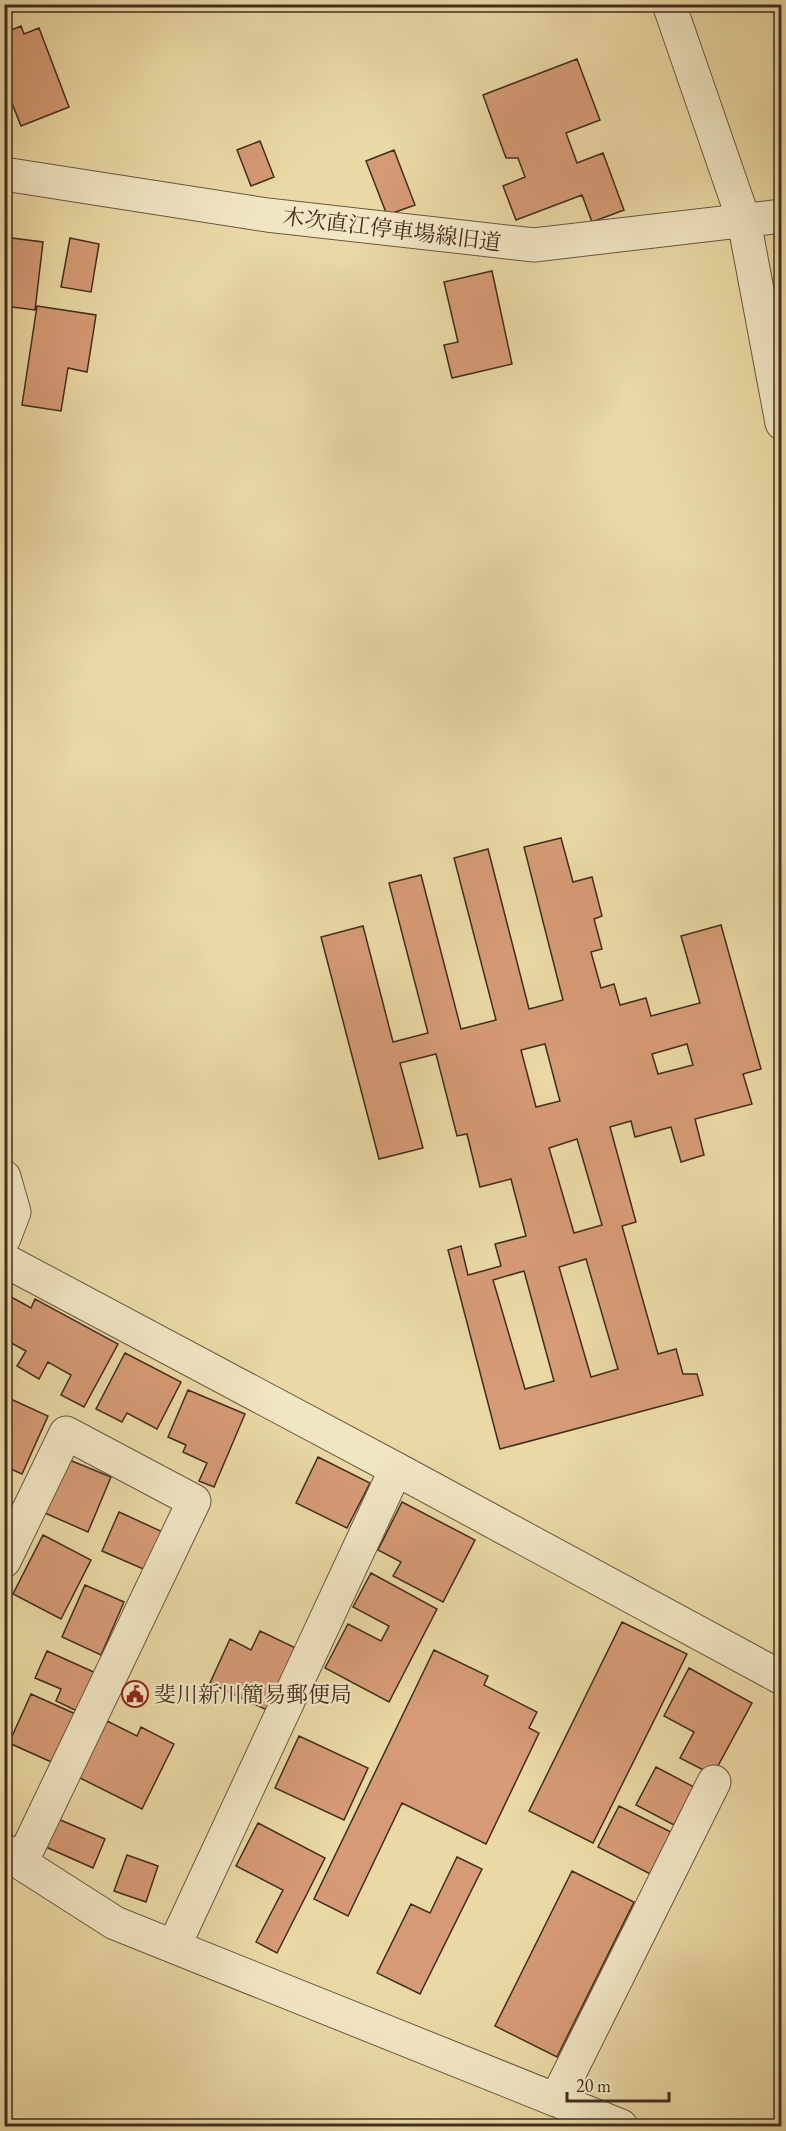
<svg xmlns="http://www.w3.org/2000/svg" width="786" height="2131" viewBox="0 0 786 2131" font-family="'EB Garamond','Noto Serif JP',serif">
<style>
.building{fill:#d69b76;stroke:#402e20;stroke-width:1.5;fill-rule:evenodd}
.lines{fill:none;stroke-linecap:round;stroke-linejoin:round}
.minor-casing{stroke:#6a5941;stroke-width:35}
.minor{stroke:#f1e6c4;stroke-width:33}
.labels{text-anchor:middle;stroke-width:4.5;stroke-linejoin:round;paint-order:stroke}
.street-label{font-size:22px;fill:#402e20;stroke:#f1e6c4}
.poi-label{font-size:22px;fill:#402e20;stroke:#f1e6c4;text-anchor:start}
</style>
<rect width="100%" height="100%" fill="#ead9a5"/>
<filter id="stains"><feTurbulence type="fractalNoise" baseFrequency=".00333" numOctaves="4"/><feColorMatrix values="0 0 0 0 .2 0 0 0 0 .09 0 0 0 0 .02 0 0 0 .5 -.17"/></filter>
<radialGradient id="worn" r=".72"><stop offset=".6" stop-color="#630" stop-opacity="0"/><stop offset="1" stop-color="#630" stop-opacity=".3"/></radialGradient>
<!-- building -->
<path class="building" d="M21 26 24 34 39 28 69 107 21 126 4 83V33Z
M577 59 600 120 566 133 577 163 603 153 624 210 592 222 582 195 516 220 503 186 525 177 518 158H506L483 95Z
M260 141 274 177 251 186 237 150Z
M394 150 415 205 387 215 366 161Z
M4 237 43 242 35 310 4 306Z
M70 238 99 244 91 292 61 287Z
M492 271 512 364 452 378 444 345 458 342 444 282Z
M37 306 96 315 87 372 68 368 61 411 22 405Z
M561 838 573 882 592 877 602 916 594 919 602 949 591 952 601 988 614 984 620 1005 646 998 651 1016 700 1003 681 936 721 925 761 1069 743 1074 752 1104 695 1119 704 1155 681 1162 671 1127 635 1137 631 1121 610 1127 636 1222 622 1226 658 1354 676 1349 683 1374H697L703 1395 500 1449 448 1250 461 1246 468 1275 501 1266 495 1244 526 1236 511 1179 480 1187 467 1134 457 1136 436 1054 400 1063 423 1148 379 1159 321 937 363 926 393 1042 428 1033 389 883 421 875 461 1029 496 1020 454 858 488 849 529 1009 563 1000 524 847ZM545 1044 560 1101 536 1107 521 1050ZM687 1044 693 1065 658 1074 652 1054ZM577 1139 602 1225 574 1233 549 1148ZM586 1259 618 1369 591 1377 559 1267ZM524 1271 554 1381 525 1389 493 1280Z
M4 1293 31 1308 35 1299 118 1344 84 1407 61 1395 71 1375 48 1362 39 1379 17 1366 26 1351 4 1339Z
M125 1353 181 1382 157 1429 127 1413 122 1422 96 1409Z
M188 1390 245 1414 214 1487 199 1481 207 1463 183 1452 186 1445 168 1437Z
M4 1396 48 1416 22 1474 4 1466Z
M318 1457 370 1483 347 1528 296 1503Z
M67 1459 111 1477 88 1532 45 1513Z
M402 1502 475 1540 443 1602 393 1576 401 1562 378 1550Z
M119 1512 165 1533 148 1571 102 1551Z
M43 1535 91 1560 61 1619 13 1594Z
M371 1573 437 1609 389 1702 325 1668 348 1624 381 1641 389 1626 353 1607Z
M85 1585 124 1602 101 1655 62 1637Z
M622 1622 687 1654 593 1843 529 1811Z
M260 1631 300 1650 271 1712 210 1683 230 1639 251 1650Z
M434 1650 488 1676 484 1685 537 1712 529 1728 539 1733 486 1844 402 1803 348 1916 314 1899Z
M47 1651 98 1674 81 1713 56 1701 61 1689 35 1678Z
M689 1668 752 1703 713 1775 680 1758 694 1732 664 1716Z
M31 1694 80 1716 58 1765 9 1743Z
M4 1709 11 1713 4 1727Z
M107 1721 137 1736 141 1727 174 1744 142 1809 78 1777Z
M299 1736 368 1768 344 1820 275 1788Z
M656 1767 694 1787 674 1825 636 1805Z
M619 1806 677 1835 656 1877 598 1847Z
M58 1819 105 1839 93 1868 46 1847Z
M258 1823 325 1858 277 1953 256 1942 283 1890 236 1866Z
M127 1855 158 1866 146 1902 114 1891Z
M457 1857 482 1869 420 1994 377 1973 411 1904 430 1913Z
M572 1871 634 1902 557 2057 495 2026Z"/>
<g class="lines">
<defs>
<path id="minor" d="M669 4 744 221 782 423
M4 174 267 215 534 245 782 216
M4 1177 14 1212 4 1238
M4 1260 396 1469 782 1678
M4 1561 66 1433 194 1501 21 1863
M4 1850 21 1863 115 1923 621 2126
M174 1946 396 1469
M556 2100 714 1782"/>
</defs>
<!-- minor casing -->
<use href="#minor" class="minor-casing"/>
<!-- minor -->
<use href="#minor" class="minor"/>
</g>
<!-- icons -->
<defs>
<symbol id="civic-ring" viewBox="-11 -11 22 22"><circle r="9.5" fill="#f1e6c4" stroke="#8f2418" stroke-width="1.5"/><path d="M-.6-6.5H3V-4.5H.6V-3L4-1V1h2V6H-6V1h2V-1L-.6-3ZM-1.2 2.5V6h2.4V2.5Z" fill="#8f2418"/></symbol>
</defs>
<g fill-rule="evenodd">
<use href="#civic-ring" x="120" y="1679" width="30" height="30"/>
</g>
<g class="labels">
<!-- street labels -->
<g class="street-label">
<text transform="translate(392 229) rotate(7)" y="8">木次直江停車場線旧道</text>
</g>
<!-- poi labels -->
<g class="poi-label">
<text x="154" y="1702">斐川新川簡易郵便局</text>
</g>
</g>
<!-- margin -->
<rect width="786" height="2131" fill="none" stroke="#ead9a5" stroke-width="24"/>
<rect x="6" y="6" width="774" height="2119" fill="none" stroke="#402e20" stroke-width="3"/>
<rect x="12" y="12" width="762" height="2107" fill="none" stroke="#402e20" stroke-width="1.5"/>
<!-- scale -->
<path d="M567 2092v9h102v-9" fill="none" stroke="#402e20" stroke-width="3"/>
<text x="576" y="2092" font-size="18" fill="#402e20" stroke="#f1e6c4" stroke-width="4.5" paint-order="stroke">20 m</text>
<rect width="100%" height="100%" filter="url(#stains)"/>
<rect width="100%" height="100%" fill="url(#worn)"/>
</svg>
